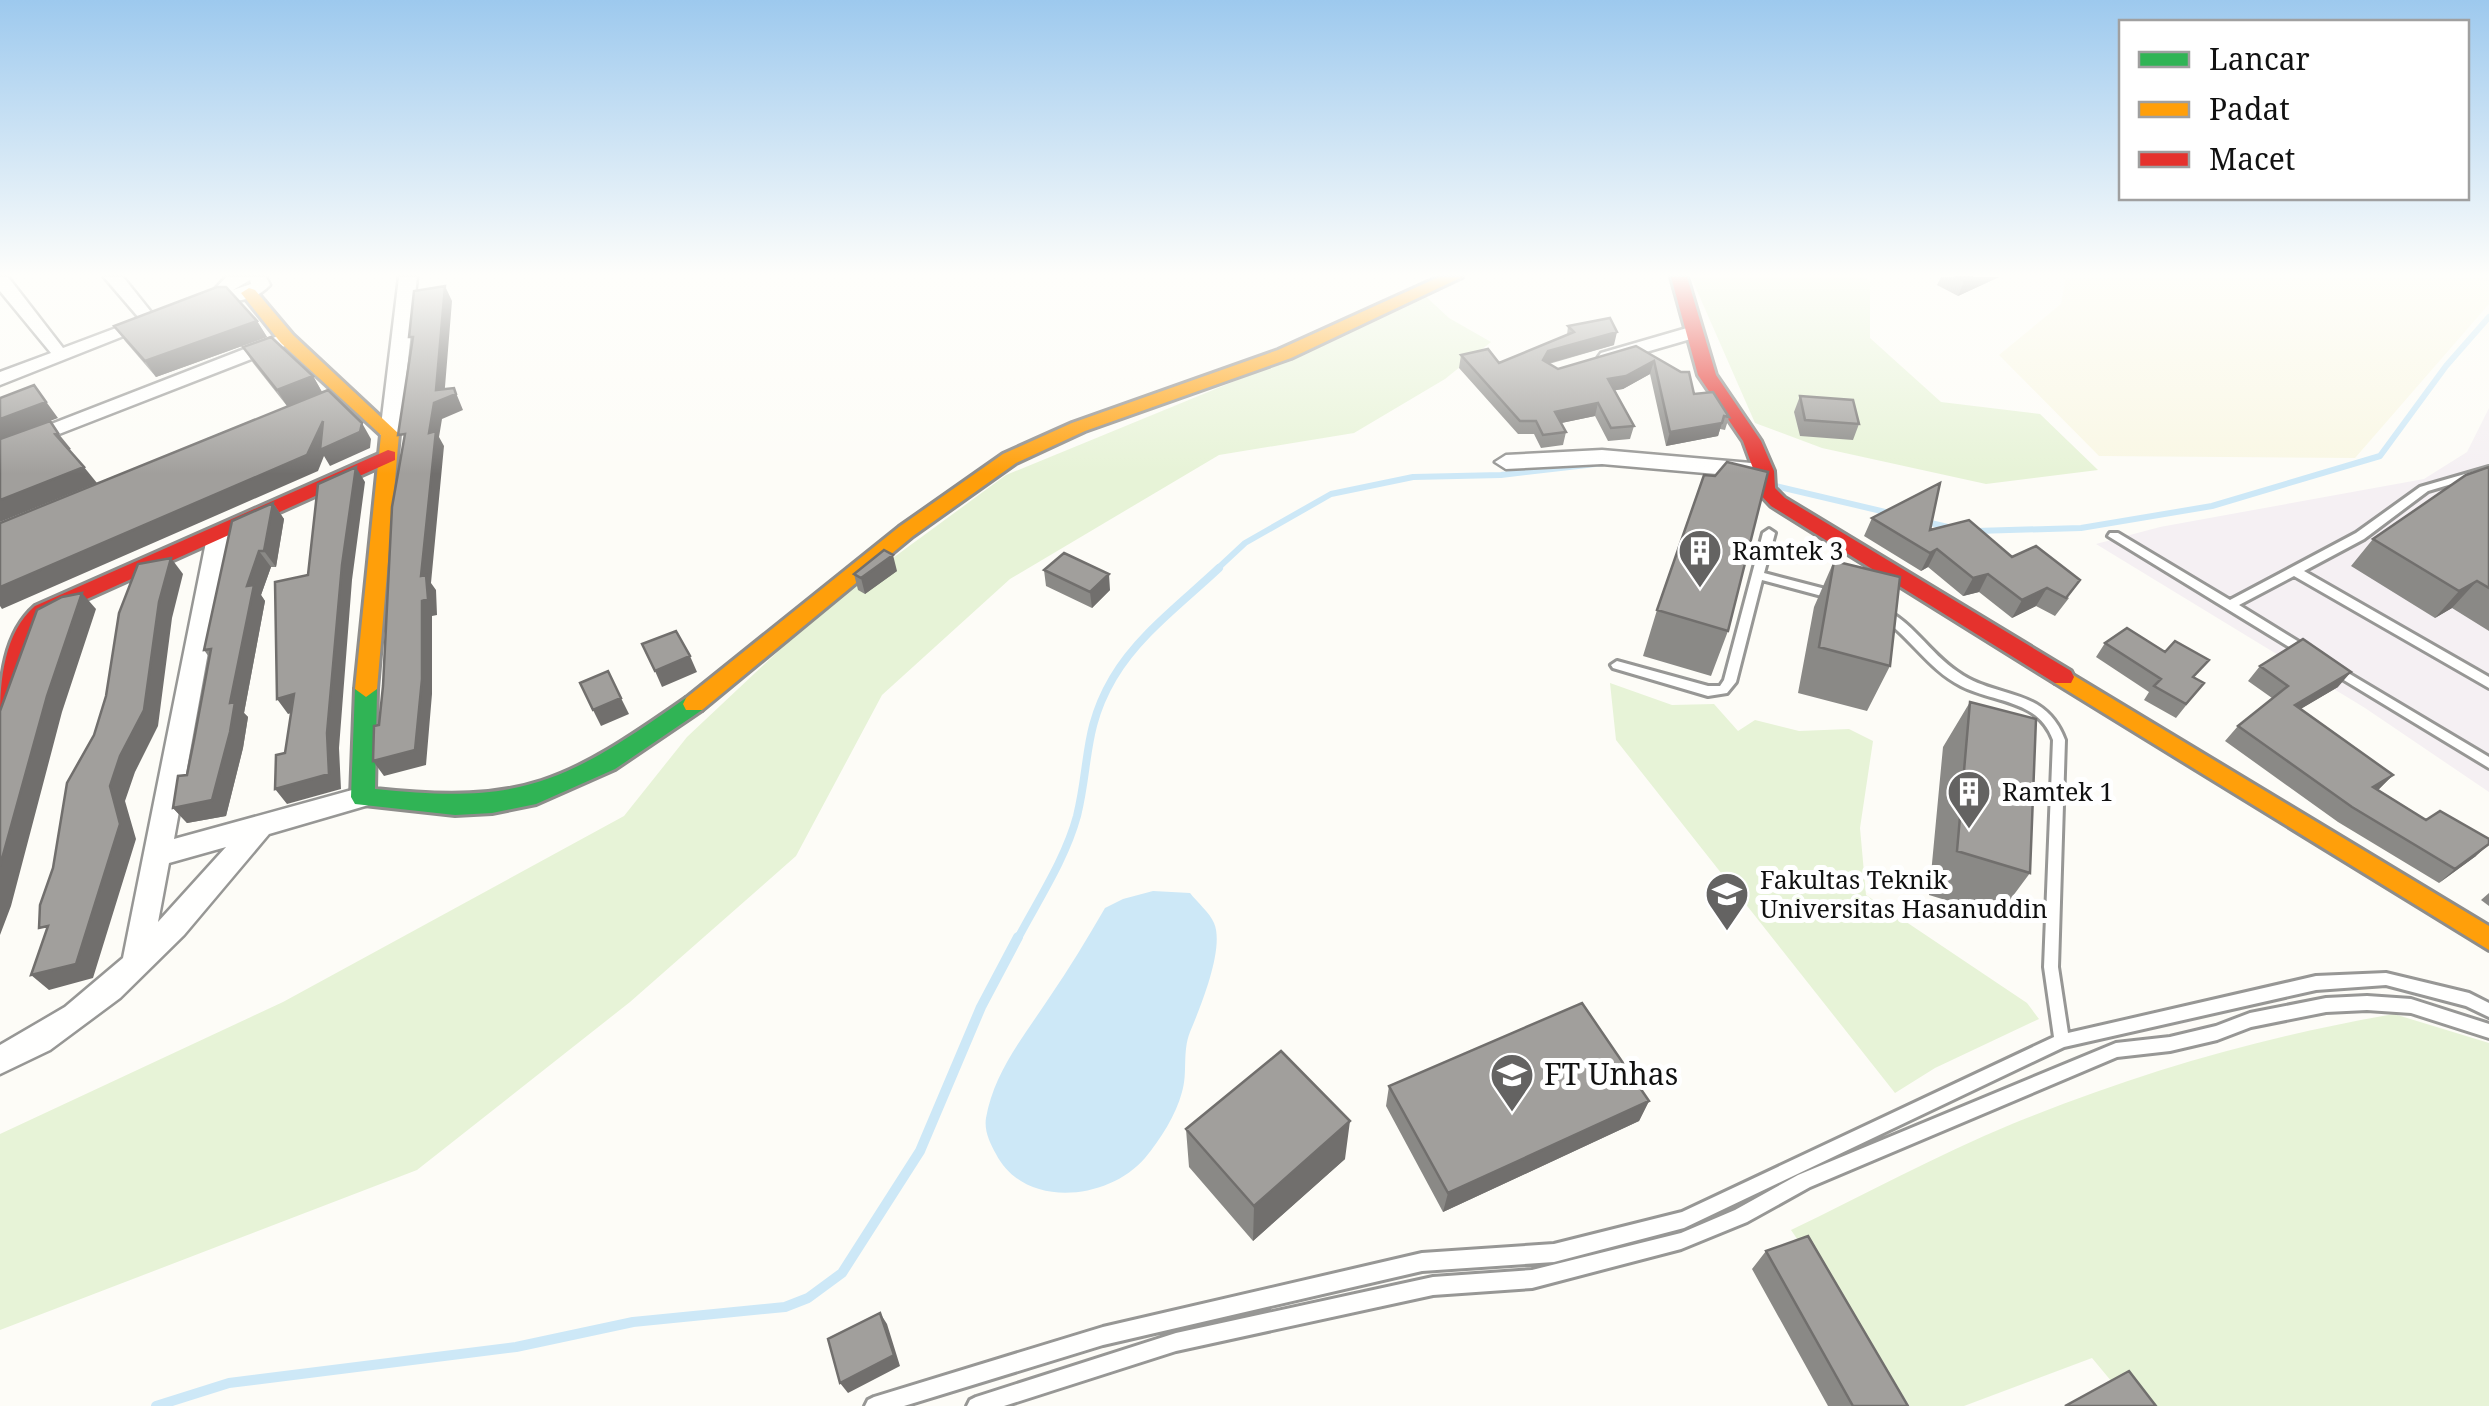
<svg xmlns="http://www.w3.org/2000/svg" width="2489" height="1406" viewBox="0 0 2489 1406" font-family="'Noto Serif',serif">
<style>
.industrial{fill:#f5f0f3}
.farmland{fill:#f9f7e4}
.green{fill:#e7f3d7}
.water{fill:#cde8f7}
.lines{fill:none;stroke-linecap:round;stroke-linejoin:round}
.stream-far2{stroke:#cde8f7;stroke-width:6}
.stream-far1{stroke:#cde8f7;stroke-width:8}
.stream{stroke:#cde8f7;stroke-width:10}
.lane-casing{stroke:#979795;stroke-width:6}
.street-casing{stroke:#979795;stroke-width:5}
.fast-casing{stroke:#8e8d8b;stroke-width:6}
.slow-casing{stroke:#8e8d8b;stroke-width:6}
.jam-casing{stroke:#8e8d8b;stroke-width:6}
.lane{fill:#fffffe;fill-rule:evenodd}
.street{fill:#fffffe;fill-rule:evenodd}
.fast{fill:#30b455;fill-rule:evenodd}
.slow{fill:#ff9f0a;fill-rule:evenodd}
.jam{fill:#e5322d;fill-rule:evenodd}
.wall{fill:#8a8986}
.shaded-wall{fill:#716f6d}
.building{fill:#a19f9c;stroke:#716f6d;stroke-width:2.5}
.labels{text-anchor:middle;stroke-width:10;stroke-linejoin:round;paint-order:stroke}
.poi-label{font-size:25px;fill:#111;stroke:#fff;text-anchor:start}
.near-poi-label{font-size:30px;fill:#111;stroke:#fff;text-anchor:start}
</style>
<rect width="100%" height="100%" fill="#fdfcf7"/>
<!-- industrial -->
<path class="industrial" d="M2489 408V792L2365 708 2096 544 2160 527 2424 479 2467 452Z"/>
<!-- farmland -->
<path class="farmland" d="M2066 277H2489V304L2355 458 2099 456 1999 355 2061 304Z"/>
<!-- green -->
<path class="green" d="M1691 277H1865L1870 282V338L1941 402 2040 414 2098 470 1986 484 1822 448 1755 423Z
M1420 291 1449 318 1491 342 1445 379 1354 433 1219 455 1010 579 882 695 796 856 630 1002 417 1170 0 1330V1134L283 1002 624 816 687 737 822 610 1006 475 1276 364Z
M1610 683 1672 705 1714 704 1738 731 1755 720 1799 731 1849 729 1873 741 1860 828 1866 895 2027 1003 2039 1019 1935 1068 1895 1093 1616 740Z
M2394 1014 2489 1043V1406H2132L2092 1358 1964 1406H1910L1791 1230C1864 1195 1937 1155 2012 1124 2137 1073 2261 1037 2394 1014Z"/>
<!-- water -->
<path class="water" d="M1153 891 1190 893C1197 902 1210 913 1214 923 1225 948 1200 1008 1190 1032 1182 1052 1188 1073 1182 1092 1176 1115 1160 1140 1145 1158 1108 1201 1024 1209 996 1154 990 1143 984 1131 986 1118 994 1072 1024 1036 1049 998 1069 969 1087 939 1105 908L1123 899Z"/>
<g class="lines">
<!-- stream-far2 -->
<path class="stream-far2" d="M1771 485 1894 514
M1922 521 1952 528
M1976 531 2081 528 2212 506 2380 456 2446 366 2489 317
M1216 570 1245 543 1331 494 1413 477 1501 475 1604 463"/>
<!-- stream-far1 -->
<path class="stream-far1" d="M1017 940C1038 900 1065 860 1077 816 1090 763 1083 729 1113 678 1138 635 1183 602 1219 568"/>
<!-- stream -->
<path class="stream" d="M156 1406 229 1383 516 1347 633 1322 785 1307 808 1298 842 1273 920 1151 981 1007 1018 937"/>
<defs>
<path id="lane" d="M2489 467V473L2428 491 2364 539 2304 571 2489 677V688L2294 576 2239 605 2312 650 2314 653 2308 657 2304 656 2108 536 2110 533H2118L2230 600 2356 533 2420 487Z
M1769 529 1775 533 1764 573 1837 592 1839 595 1837 598 1833 599 1762 580 1736 682 1727 693 1708 696 1613 668 1611 665 1617 661 1708 686H1720L1724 680 1763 533Z
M1880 607C1912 620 1929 653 1958 672 1997 700 2045 686 2065 740L2058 967 2068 1033 2316 976 2386 973 2469 993 2489 1003V1017L2466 1006 2386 985 2316 990 2064 1047 1684 1228 1554 1262 1422 1271 1103 1345 904 1406H865L868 1400 874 1397 1103 1327 1422 1253 1554 1244 1682 1212 2054 1037 2044 967 2053 740C2038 699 1994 703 1961 686 1927 669 1908 633 1876 614L1874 611 1876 608Z
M2333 664 2489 757V768L2329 671 2327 668Z
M2367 996 2411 999 2489 1024V1038L2411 1013 2367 1010 2326 1012 2251 1027 2217 1040 2170 1051 2117 1057 1810 1187 1747 1222 1681 1249 1532 1288 1433 1295 1176 1351 1004 1406H967L970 1400 976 1397 1176 1333 1433 1277 1532 1270 1681 1233 1735 1210 1798 1175 2116 1043 2170 1037 2216 1026 2250 1013 2326 998Z"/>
<path id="street" d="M0 277H8L63 348 140 319 104 277H123L159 322 0 385V372L51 353 0 291Z
M266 277 270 285C255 301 230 307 213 291L226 277ZM250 280 251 284 233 290Z
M399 277H417L400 434 390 440 380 434Z
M1694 326 1701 328V336L1608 363 1598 357 1601 353Z
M278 336 285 338V346L0 457V444Z
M1602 450 1751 463 1762 470 1751 477 1602 464 1506 469 1495 462 1506 455Z
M219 525 230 532 174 839 363 787 372 790 376 797 372 804 269 834 184 935 120 998 50 1050 0 1074V1045L65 1007 123 958 208 532ZM226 847 158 922 169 863Z"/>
<path id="fast" d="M366 681 377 689 375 789C524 805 566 782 686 698L694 696 705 704 702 710 615 769 536 804 492 813 455 815 355 804 351 797 355 689Z"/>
<path id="slow" d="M1439 277H1462L1291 358 1085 431 1016 463 913 536 702 710H686L683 704 686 698 899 527 1003 454 1072 423 1278 350Z
M249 288 255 290 293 335 399 434 377 689 366 697 355 689 381 435 281 343 241 293Z
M2063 669 2489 926V950L2055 683 2052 677Z"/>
<path id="jam" d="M1671 277H1687L1716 375 1761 441 1774 471 1775 488 1785 498 2071 671 2074 677 2071 683H2055L1771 506 1756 490 1754 471 1743 441 1698 375Z
M388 450 395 452V460L49 616 39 625 11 710 0 718C0 680 4 633 35 606Z"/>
</defs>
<!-- lane casing -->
<use href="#lane" class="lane-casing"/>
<!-- street casing -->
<use href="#street" class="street-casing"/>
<!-- fast casing -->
<use href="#fast" class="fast-casing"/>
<!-- slow casing -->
<use href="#slow" class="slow-casing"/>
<!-- jam casing -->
<use href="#jam" class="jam-casing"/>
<!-- lane -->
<use href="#lane" class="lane"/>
<!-- street -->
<use href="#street" class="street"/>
<!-- fast -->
<use href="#fast" class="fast"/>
<!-- slow -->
<use href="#slow" class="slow"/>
<!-- jam -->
<use href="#jam" class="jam"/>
</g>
<!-- wall -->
<path class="wall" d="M1941 277H1999L1958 296 1937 285Z
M257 321 267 337 156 377 125 341 114 326Z
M1568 326 1614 345 1549 364 1558 369 1636 346 1694 394 1729 417 1725 430 1720 429 1718 436 1666 446 1650 374 1623 389 1615 390 1634 426 1630 439 1608 441 1595 416 1561 423 1566 432 1563 445 1541 448 1534 434H1518L1459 368 1461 355 1499 363 1567 335Z
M243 347 313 376 322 392 287 406 253 363Z
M1800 396 1859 424 1853 440 1800 436 1794 412Z
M2489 467V631L2452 608 2435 618 2351 566 2373 539Z
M273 503 284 519 276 567H271L261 595 265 601 244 713 248 717 243 748 226 816 187 823 173 808 187 775 194 740 209 657 204 650Z
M1872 518 1930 530 2012 557 2069 598 2055 616 2036 606 2012 618 1979 592 1963 596 1928 567 1921 571 1864 536Z
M1834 561 1890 666 1867 711 1798 693 1814 607Z
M1044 570 1110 590 1092 608 1046 586Z
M897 571 865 594 858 590 854 574Z
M1657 610 1728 631 1711 676 1643 656Z
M2105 643 2165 652 2195 678 2204 683 2176 718 2144 700 2149 692 2096 657Z
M2260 666 2338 687 2300 709 2393 775 2378 790 2476 856 2439 883 2338 822 2225 741 2238 726 2272 698 2248 681Z
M1970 702 2030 873 1998 916 1929 895 1943 747Z
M2489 893V906L2481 900Z
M1389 1086 1649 1101 1639 1121 1443 1212 1386 1106Z
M1186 1129 1345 1159 1253 1241 1189 1167Z
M1766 1251 1908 1406H1828L1752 1269Z"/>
<!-- shaded-wall -->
<path class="shaded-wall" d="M1973 277H1999L1958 296 1964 281Z
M445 286 452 301 444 399 454 388 463 410 442 419 439 437 444 446 431 583 436 590 437 615 432 616V694L426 765 384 776 373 761 436 390Z
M257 321 267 337 156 377 145 361Z
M1617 332 1614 345 1546 364 1543 360 1548 351Z
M1654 361 1650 374 1623 389 1605 392 1608 379Z
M313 376 322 392 287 406 277 390Z
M34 385 58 418 0 440V419Z
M1598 403 1595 416 1552 425 1555 412Z
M323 421 362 423 371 439 370 448 330 466 324 456 318 471 2 609 0 606V587Z
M1722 423 1718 436 1666 446 1670 432Z
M58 433 71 449 67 450 55 434Z
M84 467 97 483 0 522V500Z
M356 467 365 482 352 580 339 748 341 789 287 804 275 789 327 733 342 565Z
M273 503 284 519 276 567 264 551Z
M1937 549 1928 567 1921 571 1930 553Z
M259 551 271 567 261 595 265 601 244 713 248 717 243 748 226 816 187 823 173 808 230 703 247 586Z
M893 555 897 571 865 594 861 578Z
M171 558 183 574 172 618 158 726 135 772 125 801 136 839 93 978 49 990 31 975 110 786Z
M1109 574 1110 590 1092 608 1090 592Z
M1988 574 1979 592 1963 596 1973 578Z
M2477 581 2452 608 2435 618 2459 591Z
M2047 588 2036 606 2012 618 2022 600Z
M82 593 96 609 62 712 11 906 0 935V866L47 696Z
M690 656 697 672 662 687 655 671Z
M2351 672 2338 687 2282 720 2295 705Z
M294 694 306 709 288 714 277 699Z
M621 698 629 714 601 726 593 710Z
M2393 775 2378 790 2373 787Z
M2489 844 2476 856 2439 883 2455 869Z
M1649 1101 1639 1121 1443 1212 1448 1193Z
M1350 1121 1345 1159 1253 1241 1254 1206Z
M880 1313 887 1324 900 1366 848 1393 840 1383Z"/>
<!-- building -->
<path class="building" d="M1957 277H1973L1964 281Z
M445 286 436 390 454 388 456 394 434 403 429 433 436 431 421 576 426 575 428 599 422 601V679L415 750 373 761 374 726 379 725 383 686 392 507 405 434 398 435 413 337H409L414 291Z
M217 287H226L257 321 145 361 114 326Z
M1610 318 1617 332 1548 351 1543 360 1558 369 1636 346 1681 372H1689L1694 394 1713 392 1729 417 1724 416 1722 423 1670 432 1654 361 1626 376 1608 379 1634 426 1611 428 1598 403 1555 412 1566 432 1543 435 1536 421H1520L1461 355 1488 349 1499 363 1574 332 1568 326Z
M271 337 313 376 277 390 243 347Z
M34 385 46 402 0 419V398Z
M328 390 362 423 360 432 320 450 323 421 307 455 0 587V523Z
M1800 396 1853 400 1859 424 1805 420Z
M50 421 58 433 55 434 84 467 0 500V439Z
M1727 462 1768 472 1728 631 1657 610 1704 475 1715 476Z
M356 467 342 565 327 733 329 774 275 789 276 755 285 753 294 694 277 699 275 582 308 575 318 484Z
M2489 467V588L2477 581 2459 591 2373 539 2466 475Z
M1940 483 1930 530 1969 520 2012 557 2036 546 2080 580 2066 598 2047 588 2022 600 1988 574 1973 578 1937 549 1930 553 1872 518Z
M273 503 264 551H259L247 586 254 585 230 703 235 702 230 732 212 800 173 808 178 776 187 775 194 740 211 649 204 650 232 521Z
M884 550 893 555 861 578 854 574Z
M1064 553 1109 574 1090 592 1044 570Z
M171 558 159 602 144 710 120 756 110 786 120 824 76 964 31 975 48 926 39 928 40 905 53 868 67 783 94 735 106 696 119 613 138 564Z
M1834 561 1900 577 1890 666 1819 647Z
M82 593 47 696 0 866V711L37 610 62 597Z
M2127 628 2165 652 2175 641 2209 660 2193 677 2204 683 2186 704 2154 686 2161 679 2105 643Z
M676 631 690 656 655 671 642 644Z
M2303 639 2351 672 2295 705 2393 775 2373 787 2426 820 2440 811 2489 839V844L2455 869 2352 807 2238 726 2288 686 2260 666Z
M608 671 621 698 593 710 580 683Z
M1970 702 2036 719 2030 873 1957 851Z
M1582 1003 1649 1101 1448 1193 1389 1086Z
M1281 1051 1350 1121 1254 1206 1186 1129Z
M1808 1236 1908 1406H1853L1766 1251Z
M880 1313 894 1355 840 1383 828 1339Z
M2129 1371 2156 1406H2065Z"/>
<!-- sky -->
<linearGradient id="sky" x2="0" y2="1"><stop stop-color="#9dc9ee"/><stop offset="0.58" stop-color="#fefefb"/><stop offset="1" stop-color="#fefefb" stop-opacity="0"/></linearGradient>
<rect width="2489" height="474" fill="url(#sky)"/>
<!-- icons -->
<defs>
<symbol id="building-pin" viewBox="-11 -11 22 30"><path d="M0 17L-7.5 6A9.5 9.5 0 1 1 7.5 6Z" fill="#646362" stroke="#fff"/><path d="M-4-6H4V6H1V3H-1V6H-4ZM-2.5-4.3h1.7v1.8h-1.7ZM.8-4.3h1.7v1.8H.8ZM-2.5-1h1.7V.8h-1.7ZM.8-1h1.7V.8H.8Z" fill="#fff"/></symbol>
<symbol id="university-pin" viewBox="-11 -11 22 30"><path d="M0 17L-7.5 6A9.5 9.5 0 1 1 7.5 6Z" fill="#646362" stroke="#fff"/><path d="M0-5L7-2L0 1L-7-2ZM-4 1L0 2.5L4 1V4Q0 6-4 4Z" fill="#fff"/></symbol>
</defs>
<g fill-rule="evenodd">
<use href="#building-pin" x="1675" y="526" width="50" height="68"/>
<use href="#building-pin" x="1944" y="767" width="50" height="68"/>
<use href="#university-pin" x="1702" y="869" width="50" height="68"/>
<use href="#university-pin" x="1487" y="1050" width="50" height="68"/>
</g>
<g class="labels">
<!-- poi labels -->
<g class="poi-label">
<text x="1732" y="560">Ramtek 3</text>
<text x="2002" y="801">Ramtek 1</text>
<text x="1760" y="889">Fakultas Teknik<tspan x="1760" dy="29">Universitas Hasanuddin</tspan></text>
</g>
<!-- near-poi labels -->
<g class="near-poi-label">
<text x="1544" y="1085">FT Unhas</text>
</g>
</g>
<!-- legend -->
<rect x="2119" y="20" width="350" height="180" fill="#ffffff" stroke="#a0a0a0" stroke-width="2.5"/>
<rect x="2139" y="52" width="50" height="15" fill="#30b455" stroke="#a0a0a0" stroke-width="2.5"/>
<text x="2209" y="70" font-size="30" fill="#111111">Lancar</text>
<rect x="2139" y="102" width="50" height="15" fill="#ff9f0a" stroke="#a0a0a0" stroke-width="2.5"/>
<text x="2209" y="120" font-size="30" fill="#111111">Padat</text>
<rect x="2139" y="152" width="50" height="15" fill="#e5322d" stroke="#a0a0a0" stroke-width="2.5"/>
<text x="2209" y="170" font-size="30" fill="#111111">Macet</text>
</svg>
